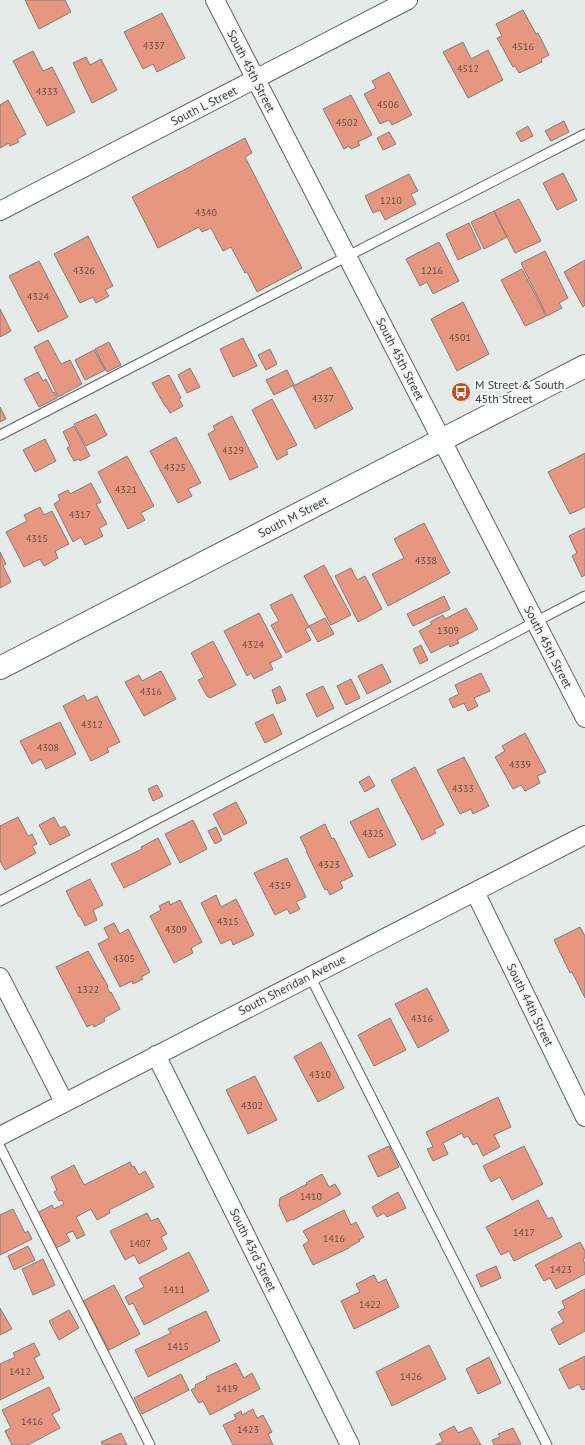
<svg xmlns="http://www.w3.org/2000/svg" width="585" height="1445" viewBox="0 0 585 1445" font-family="'PT Sans',sans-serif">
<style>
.building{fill:#e79680;stroke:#837d7b}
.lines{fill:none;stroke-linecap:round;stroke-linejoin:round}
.lane-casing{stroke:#5f6563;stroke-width:11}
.street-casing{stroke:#5f6563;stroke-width:20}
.secondary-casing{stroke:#5f6563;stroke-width:24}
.lane{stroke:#fff;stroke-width:9}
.street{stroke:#fff;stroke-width:18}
.secondary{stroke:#fff;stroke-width:22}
.labels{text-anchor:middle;stroke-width:4;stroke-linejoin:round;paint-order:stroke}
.number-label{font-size:10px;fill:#65524d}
.street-label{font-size:12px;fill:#3a3c3c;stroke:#f2f9f7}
.poi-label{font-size:12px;fill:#3a3c3c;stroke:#f2f9f7;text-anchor:start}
</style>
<rect width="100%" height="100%" fill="#e4ebe9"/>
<!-- building -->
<path class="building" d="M25 0H65L71 12 39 29Z
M523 10 536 34 538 33 549 55 541 59 542 62 519 73 515 66 513 67 497 38 502 36 496 24Z
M162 13 185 58 157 72 153 64 143 69 124 32Z
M463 42 471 59 488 50 503 80 468 98 443 52Z
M33 51 43 71 52 67 75 112 47 126 13 61Z
M86 57 90 65 101 59 117 90 92 103 73 63Z
M389 72 412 115 392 125 389 120 380 124 364 94 376 88 372 81Z
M351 95 372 135 358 142 360 145 351 149 349 146 344 149 323 109Z
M8 100 26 134 17 139 19 142 10 146 9 143 0 148V105Z
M564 121 569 132 551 141 545 131Z
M528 126 533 136 521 142 516 133Z
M389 132 396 144 383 150 377 138Z
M245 138 252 153 245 157 302 268 257 292 247 272 245 273 231 247 223 251 211 228 202 232 199 227 158 248 132 197Z
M563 173 577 200 557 210 543 183Z
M409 174 418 191 411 194 416 204 385 220 380 210 373 213 365 196Z
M519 199 541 241 515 253 494 211Z
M494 211 507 237 484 249 471 222Z
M469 223 481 249 458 260 446 234Z
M88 236 113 286 105 290 109 296 96 303 93 297 80 303 54 254Z
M439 242 459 281 433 294 427 282 420 286 406 259Z
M545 251 568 298 559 303 562 308 547 316 521 263Z
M585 260V305L583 307 564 272Z
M39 261 68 317 38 332 9 276Z
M522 269 546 316 525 326 501 280Z
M463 302 489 354 457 371 431 319Z
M0 309 11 331 0 337Z
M243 338 257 366 233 377 220 349Z
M48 340 61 364 70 360 82 384 58 397 34 347Z
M109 342 121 365 107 372 95 349Z
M270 349 277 364 266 370 258 355Z
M94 350 105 370 85 380 75 360Z
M331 367 353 409 315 429 293 386Z
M190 368 200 387 187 393 178 375Z
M287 370 294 385 274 395 266 380Z
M38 372 43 381 46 379 53 393 54 392 57 398 39 407 24 379Z
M169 375 181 398 179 399 183 406 170 413 166 406H165L152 383Z
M272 399 297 445 286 450 288 454 277 460 252 410Z
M0 407 6 419 0 422Z
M96 414 107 435 86 446 74 424Z
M232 416 258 467 230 480 208 434 215 430 213 426Z
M74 426 90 456 80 461 79 459 74 461 67 448 70 446 63 432Z
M176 437 201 483 188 489 192 496 178 503 150 451Z
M45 439 56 461 35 472 23 450Z
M585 453V507L570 514 548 472Z
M127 456 154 506 141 513 145 520 128 529 98 472Z
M91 483 101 502 96 504 107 524 99 528 103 536 85 545 81 537 73 542 54 504 60 500 58 495 68 490 70 494Z
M40 507 44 515 52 511 69 544 55 551 58 558 44 566 40 559 24 567 6 532 27 521 24 515Z
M424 523 450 573 388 606 372 574 404 558 394 539Z
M585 528V575L582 577 572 556 577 553 569 536Z
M0 552 6 564 3 566 11 582 0 588Z
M324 565 351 615 331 625 304 576Z
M351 568 357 580 365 576 382 609 358 622 335 576Z
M292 594 309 627 305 629 311 640 286 653 271 625 279 621 270 605Z
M444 596 450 609 413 626 407 614Z
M466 608 478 629 457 640 459 643 450 647 449 644 431 653 419 631 432 624 430 622 443 615 445 619Z
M259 613 282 657 270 663 273 669 254 679 251 673 247 676 224 631Z
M325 618 334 634 318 642 309 626Z
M213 641 236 685 210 698 207 696 198 680 204 677 191 653Z
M421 645 428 660 420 664 413 649Z
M382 664 391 682 367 694 358 676Z
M161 671 176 699 144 716 125 682 139 675 142 681Z
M481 673 490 691 474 698 478 706 468 711 464 703 453 708 449 699 459 694 455 685Z
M351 679 360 698 346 705 337 686Z
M280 686 286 700 277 704 272 690Z
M323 686 334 708 317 717 306 694Z
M84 695 87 701 97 696 120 742 107 748 109 752 91 761 63 706Z
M273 714 282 734 265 743 255 723Z
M60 722 76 754 46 769 41 759 32 764 20 741Z
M525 733 546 772 537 776 540 783 525 791 521 785 513 789 495 757 505 751 502 746Z
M464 757 489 806 473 814 471 809 460 814 437 770Z
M415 767 444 825 434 830 436 833 422 840 391 780Z
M369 776 375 786 365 792 359 782Z
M157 785 163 796 153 801 148 789Z
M236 802 247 823 224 835 213 814Z
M378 808 396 845 369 858 350 822Z
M18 817 28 836 32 834 37 844 32 846 36 853 5 870 0 861V826Z
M54 817 60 828 65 826 70 835 50 845 39 825Z
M193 820 207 849 180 863 165 834Z
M325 824 332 839 334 838 353 876 340 882 343 888 330 895 327 889 325 890 306 851H307L300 837Z
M216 827 222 840 215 844 208 831Z
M158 838 171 864 124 888 111 864 142 849 141 847Z
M287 858 306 897 296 902 300 909 290 914 287 909 275 915 254 873Z
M90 879 103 905 93 910 97 920 85 926 80 916 79 917 66 891Z
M216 895 221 907 236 899 254 935 233 945 231 939 221 944 201 903Z
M180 900 202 942 191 948 193 953 174 963 150 916 161 910 159 906 169 901 170 905Z
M114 923 120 934 128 929 150 972 141 977 143 979 133 984 132 981 120 987 98 944 109 938 104 928Z
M580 927 585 936V998L572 972 570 973 554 940Z
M88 951 108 986 107 987 110 993 111 992 120 1009 104 1018 105 1021 94 1027 93 1024 87 1027 56 967Z
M427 988 449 1031 418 1048 395 1004Z
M390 1018 406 1050 374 1066 358 1035Z
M321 1042 344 1088 318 1102 294 1057Z
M255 1076 277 1120 248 1134 226 1090Z
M498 1097 511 1127 494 1135 500 1147 483 1156 477 1143 473 1145 468 1136 464 1138 462 1133 443 1143 448 1154 433 1161 427 1149 433 1147 426 1132Z
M389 1146 399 1167 378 1177 368 1156Z
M524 1146 543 1184 512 1200 500 1177 491 1182 483 1166Z
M130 1162 132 1167 134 1166 139 1175 145 1171 154 1187 109 1210 110 1213 97 1220 91 1209 76 1217 85 1235 77 1239 73 1231 66 1234 70 1241 56 1248 37 1213 52 1205 54 1209 64 1204 62 1200 59 1201 54 1192 57 1190 51 1177 74 1165 84 1185Z
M322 1174 329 1187 335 1184 341 1194 293 1220 292 1219 287 1222 279 1205 280 1198 307 1184 306 1183Z
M398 1192 406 1208 387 1217 384 1213 377 1217 372 1207Z
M538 1200 548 1219 552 1217 562 1237 514 1261 509 1251 501 1255 486 1227Z
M13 1209 25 1233 28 1231 32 1239 0 1255V1215Z
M344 1210 351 1225 356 1222 364 1237 359 1240 360 1241 349 1247V1248L313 1265 303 1245 309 1241 303 1231Z
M147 1213 151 1221 158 1218 167 1234 161 1237 167 1249 139 1264 134 1255 125 1260 110 1231Z
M580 1242 585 1251V1258L583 1259 585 1264V1274L556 1289 550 1278 544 1281 535 1265Z
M28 1246 35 1260 14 1270 8 1256Z
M189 1252 209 1291 144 1325 133 1303 129 1305 125 1297 144 1287 139 1278Z
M43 1259 55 1285 33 1295 22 1269Z
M496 1266 501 1278 481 1287 476 1275Z
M374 1275 378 1283 386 1279 399 1307 354 1329 341 1301 360 1292 356 1284Z
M114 1285 140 1334 109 1350 83 1301Z
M585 1289V1331L559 1345 551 1329 564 1322 558 1312 565 1308 562 1301Z
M0 1308 12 1329 0 1335Z
M69 1310 79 1328 59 1340 49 1321Z
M206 1311 220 1341 148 1377 135 1350 171 1333 168 1329Z
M34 1343 40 1355 34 1358 44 1378 0 1400V1364L15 1357 13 1353Z
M429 1345 446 1379 392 1406 376 1372Z
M585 1356V1389L582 1390 579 1384 569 1389 559 1369Z
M489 1357 501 1383 478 1394 466 1369Z
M236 1363 244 1378 252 1373 260 1389 210 1415 203 1401 199 1403 191 1390 196 1387 195 1385 207 1379 206 1377Z
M181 1374 189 1390 142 1414 134 1398Z
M49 1387 60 1410 52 1414 60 1428 28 1445H12L5 1431 11 1428 2 1410Z
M253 1409 257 1418 263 1415 272 1432 268 1434 273 1445H233L223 1425 236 1419 234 1415 241 1411 242 1415Z
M454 1426 458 1433 471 1427 481 1445H435L443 1441 439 1434Z
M513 1428 521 1444 494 1445 492 1440 500 1437 498 1434Z
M121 1433 127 1445H103L101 1442Z"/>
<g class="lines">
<defs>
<path id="lane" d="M0 435 585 134
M0 901 585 596
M310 976 547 1445
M0 1147 150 1445"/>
<path id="street" d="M215 0 585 718
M0 211 408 0
M475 892 585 1117
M0 977 64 1102
M156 1055 350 1445
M0 1136 585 835"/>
<path id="secondary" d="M0 668 585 366"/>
</defs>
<!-- lane casing -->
<use href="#lane" class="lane-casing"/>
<!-- street casing -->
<use href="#street" class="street-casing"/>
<!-- secondary casing -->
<use href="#secondary" class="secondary-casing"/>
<!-- lane -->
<use href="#lane" class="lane"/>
<!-- street -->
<use href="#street" class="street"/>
<!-- secondary -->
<use href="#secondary" class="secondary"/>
</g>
<!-- icons -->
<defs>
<symbol id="bus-disc" viewBox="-11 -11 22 22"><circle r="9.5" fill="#ce451e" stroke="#f2f9f7"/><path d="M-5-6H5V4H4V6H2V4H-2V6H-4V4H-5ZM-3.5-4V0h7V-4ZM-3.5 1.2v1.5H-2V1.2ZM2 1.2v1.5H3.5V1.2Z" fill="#fff"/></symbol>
</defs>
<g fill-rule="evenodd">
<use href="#bus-disc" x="450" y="381" width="22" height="22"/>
</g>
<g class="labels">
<!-- number labels -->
<g class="number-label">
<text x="154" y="49">4337</text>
<text x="523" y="50">4516</text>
<text x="468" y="72">4512</text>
<text x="47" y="95">4333</text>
<text x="388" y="108">4506</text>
<text x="347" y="126">4502</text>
<text x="391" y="204">1210</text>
<text x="206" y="216">4340</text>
<text x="84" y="274">4326</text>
<text x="432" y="274">1216</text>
<text x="38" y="300">4324</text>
<text x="460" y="341">4501</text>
<text x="323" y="402">4337</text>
<text x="233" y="454">4329</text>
<text x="175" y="471">4325</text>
<text x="126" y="493">4321</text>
<text x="80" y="518">4317</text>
<text x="37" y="542">4315</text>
<text x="426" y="564">4338</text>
<text x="448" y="634">1309</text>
<text x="253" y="648">4324</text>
<text x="151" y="695">4316</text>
<text x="92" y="728">4312</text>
<text x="48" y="751">4308</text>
<text x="520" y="768">4339</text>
<text x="463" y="792">4333</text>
<text x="373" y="837">4325</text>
<text x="329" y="868">4323</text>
<text x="280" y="889">4319</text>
<text x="228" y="925">4315</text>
<text x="176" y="933">4309</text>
<text x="124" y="962">4305</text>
<text x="88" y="993">1322</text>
<text x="422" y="1022">4316</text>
<text x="320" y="1078">4310</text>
<text x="252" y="1109">4302</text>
<text x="311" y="1200">1410</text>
<text x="524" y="1236">1417</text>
<text x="334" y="1242">1416</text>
<text x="140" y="1247">1407</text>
<text x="561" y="1273">1423</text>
<text x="174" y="1293">1411</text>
<text x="370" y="1308">1422</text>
<text x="178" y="1350">1415</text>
<text x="20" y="1375">1412</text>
<text x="411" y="1380">1426</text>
<text x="227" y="1392">1419</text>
<text x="32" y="1425">1416</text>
<text x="248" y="1433">1423</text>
</g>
<!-- street labels -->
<g class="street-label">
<text transform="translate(251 71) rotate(63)" y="4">South 45th Street</text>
<text transform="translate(204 106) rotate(-27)" y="4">South L Street</text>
<text transform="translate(400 359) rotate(63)" y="4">South 45th Street</text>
<text transform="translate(293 517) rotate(-27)" y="4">South M Street</text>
<text transform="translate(548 647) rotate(63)" y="4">South 45th Street</text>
<text transform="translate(292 985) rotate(-27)" y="4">South Sheridan Avenue</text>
<text transform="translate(530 1005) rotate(64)" y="4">South 44th Street</text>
<text transform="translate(253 1250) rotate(64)" y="4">South 43rd Street</text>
</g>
<!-- poi labels -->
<g class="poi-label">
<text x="475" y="389">M Street &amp; South<tspan x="475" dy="14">45th Street</tspan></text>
</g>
</g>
</svg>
